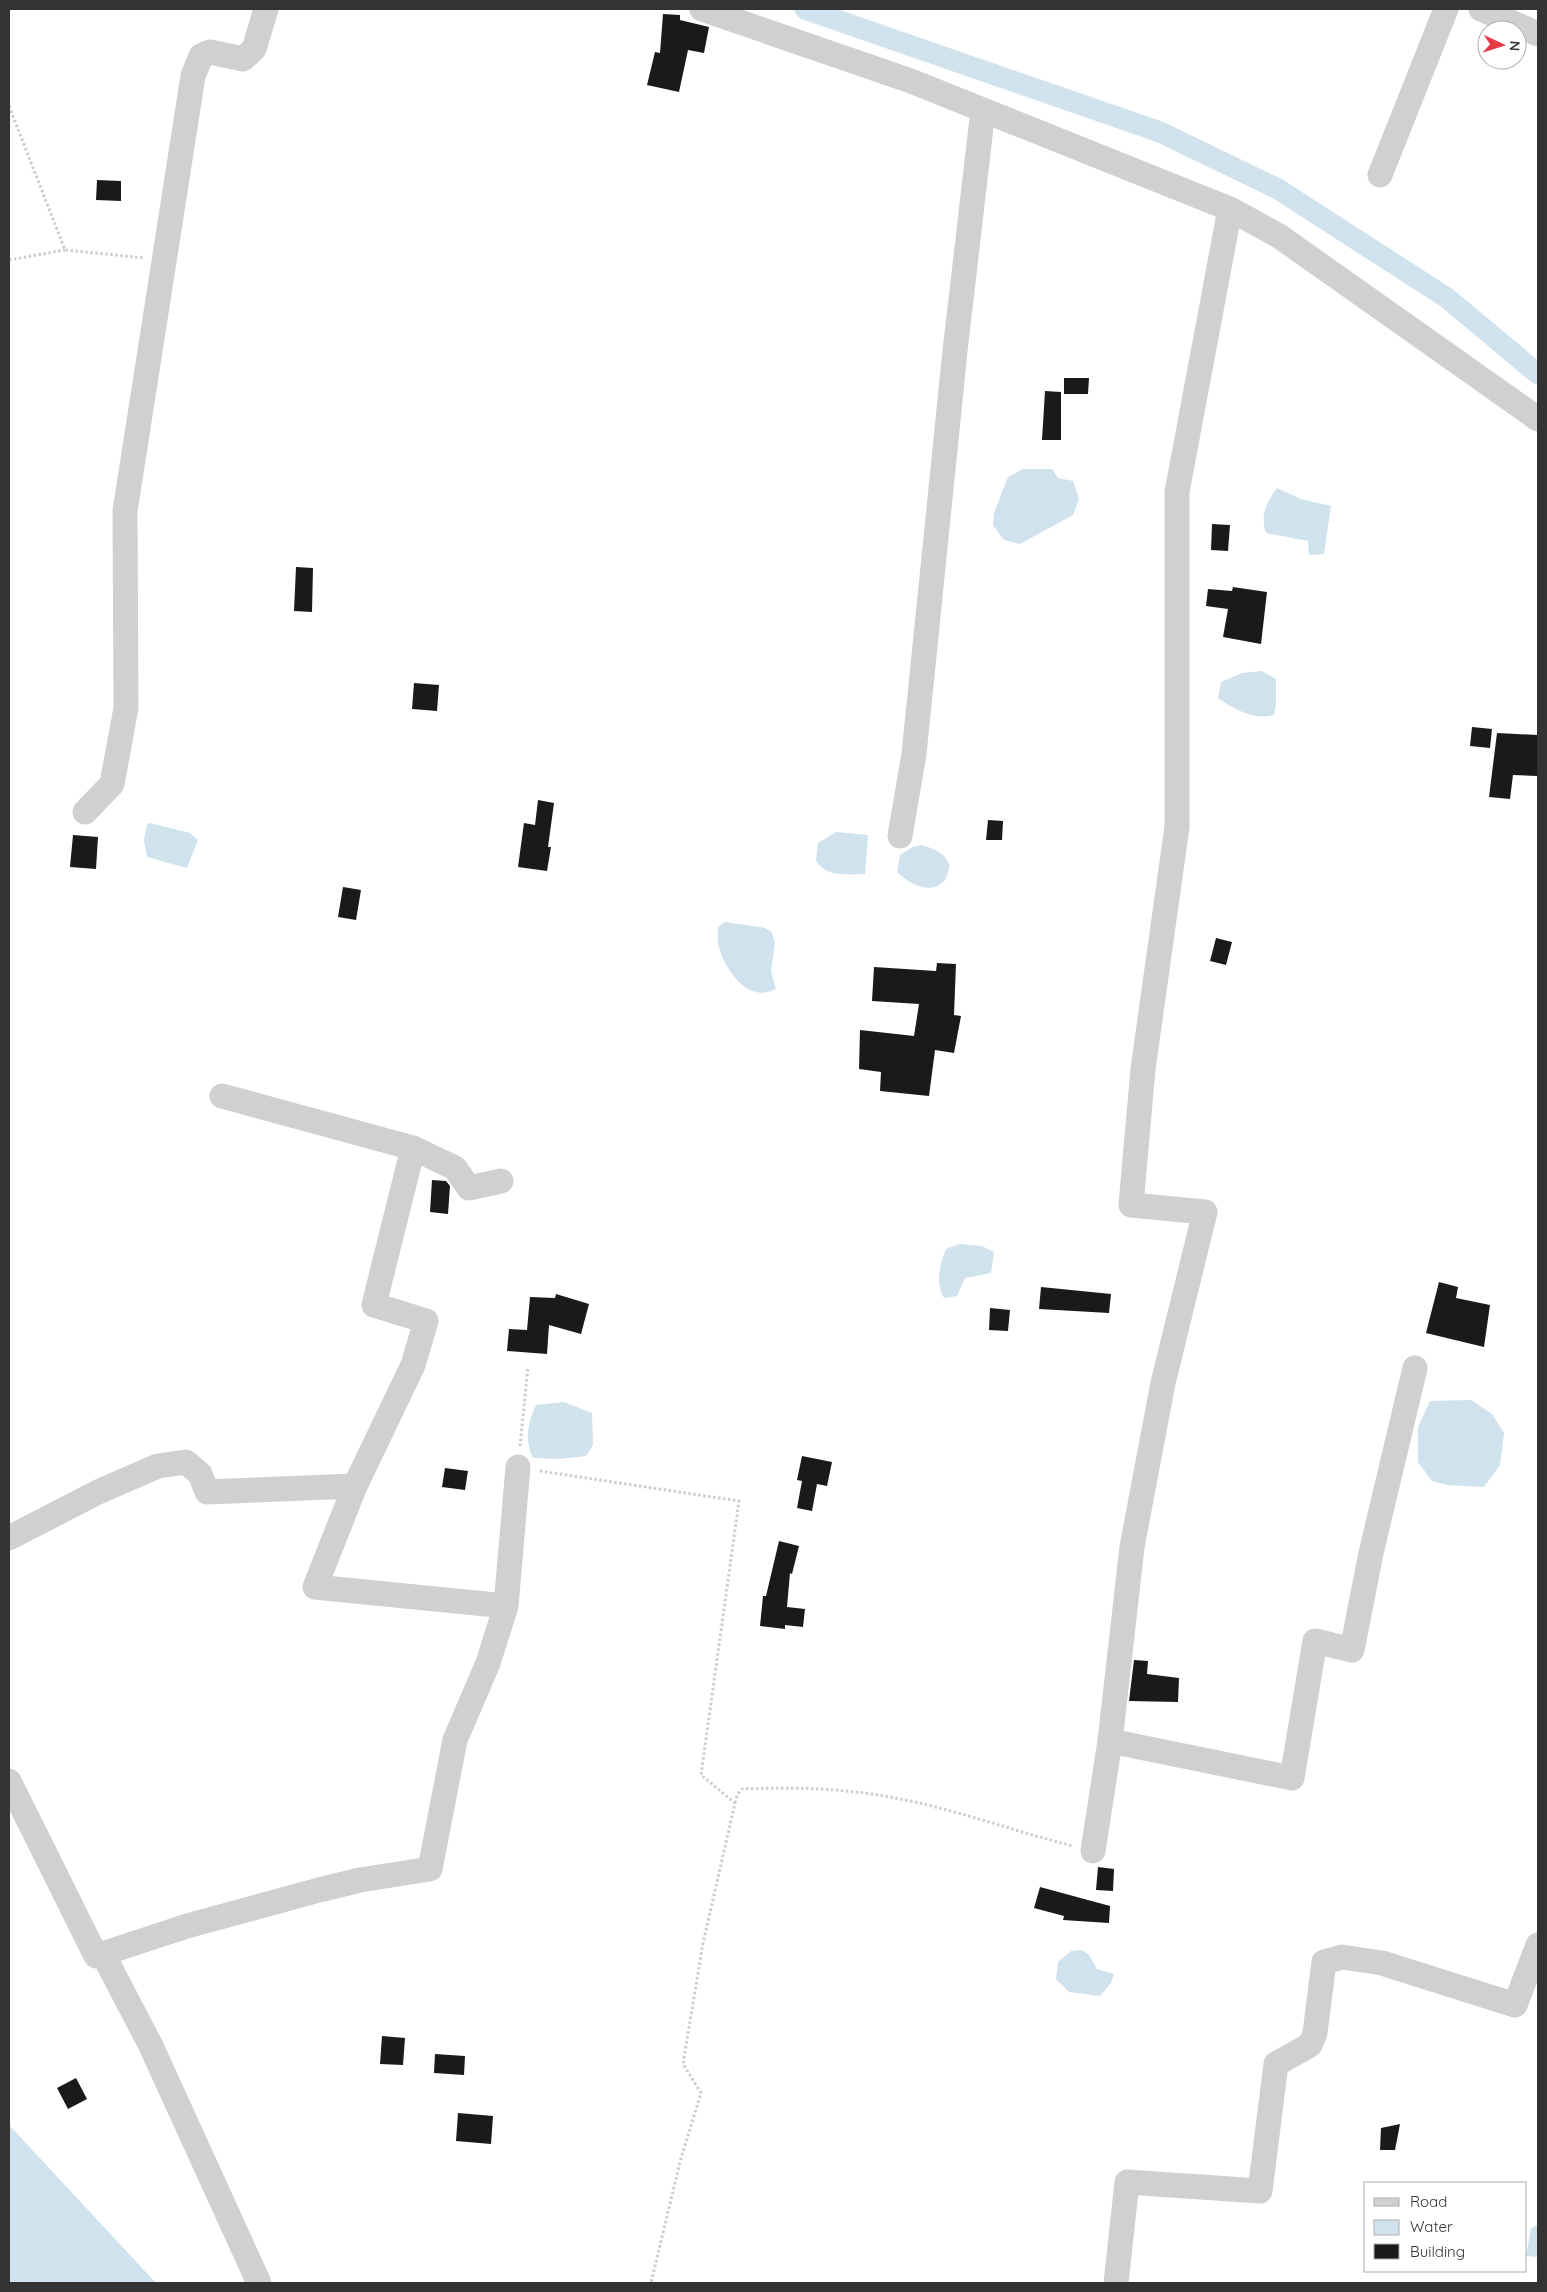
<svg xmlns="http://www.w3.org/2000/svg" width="1547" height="2292" viewBox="0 0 1547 2292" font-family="Quicksand,sans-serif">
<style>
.water{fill:#cfe2ee}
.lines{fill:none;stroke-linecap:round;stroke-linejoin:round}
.canal{stroke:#cfe2ee;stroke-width:21}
.building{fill:#1a1a1a}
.path{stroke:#cdcdcd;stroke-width:3;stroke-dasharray:2.5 2.5;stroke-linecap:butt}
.minor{stroke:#d0d0d0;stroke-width:25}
</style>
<rect width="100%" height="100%" fill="#fff"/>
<!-- water -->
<path class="water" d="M1023 469H1052L1058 478 1073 481 1079 499 1073 515 1020 544 1004 540 993 525 994 513 1008 477Z
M1277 488 1301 499 1331 506 1324 554 1309 555 1308 541 1266 533C1260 515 1266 503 1277 488Z
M1261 671 1276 679V704L1274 715C1256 721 1233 709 1218 698L1221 682 1242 673Z
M150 823 190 833 198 840 187 868 147 857 144 840 147 824Z
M836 832 868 835 865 874C847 874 827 878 816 861L818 843Z
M922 845C936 850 944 852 950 866 948 870 947 878 944 881 930 896 908 883 897 872L900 855 913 847Z
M725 922 765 928 772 932 775 943 771 971 776 989C748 1004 726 971 719 947 717 941 718 933 718 927Z
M960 1244 982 1246 994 1252 991 1273 965 1278 957 1296 944 1298C935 1284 940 1264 946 1249Z
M1471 1400 1492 1414 1504 1433 1500 1465 1484 1487 1447 1485 1432 1481 1418 1462V1427L1430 1401Z
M564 1402 592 1413 593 1445 586 1456 559 1459 533 1458C524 1440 528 1422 536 1405Z
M1082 1950 1089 1955 1097 1969 1114 1974 1111 1983 1100 1996 1069 1992 1056 1979 1058 1962 1071 1951Z
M9 2125 156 2283H9Z
M1538 2225V2257L1526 2256 1531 2228Z"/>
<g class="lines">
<!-- canal -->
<path class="canal" d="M805 9 1160 132 1278 189 1447 298 1538 374"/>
</g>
<!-- building -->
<path class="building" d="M663 14 680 15V20L709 27 704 53 688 50 679 92 647 85 655 52 660 53Z
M97 180 121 181V201L96 200Z
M1064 378H1089L1088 394H1064Z
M1045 391 1061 392V440H1042Z
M1212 524 1230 525 1228 551 1211 550Z
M296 567 313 568 312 612 294 611Z
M1233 587 1267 592 1261 644 1223 637 1228 609 1206 606 1208 589 1232 591Z
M414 683 439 685 437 711 412 709Z
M1472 727 1492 729 1490 748 1470 746Z
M1497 733 1538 735V776L1513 775 1510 799 1489 797Z
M538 800 554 803 548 847H551L547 871 518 867 524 823 535 825Z
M988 820 1003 821 1002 840H986Z
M73 835 98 837 96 869 70 867Z
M343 887 361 890 356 920 338 917Z
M1216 938 1232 942 1226 965 1210 961Z
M937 963 956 964 954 1015 961 1016 954 1053 935 1050 929 1096 880 1091 881 1072 859 1069 860 1030 914 1036 919 1004 872 1001 874 967 936 971Z
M432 1180 446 1181 450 1186 448 1214 430 1212Z
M1439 1282 1458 1287 1456 1298 1490 1305 1484 1347 1426 1333Z
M1041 1287 1111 1294 1109 1313 1039 1309Z
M556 1294 589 1304 581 1334 549 1325 547 1354 507 1351 509 1329 527 1330 530 1297 555 1298Z
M990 1308 1010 1310 1008 1331 989 1330Z
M802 1456 832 1462 827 1486 817 1484 812 1511 797 1508 802 1481 797 1480Z
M445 1468 468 1471 465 1490 442 1487Z
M779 1541 799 1546 792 1574 790 1573 787 1607 805 1609 803 1627 785 1625V1629L760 1626 763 1596H766Z
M1134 1660 1148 1661 1147 1674 1179 1678 1178 1702 1129 1701Z
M1098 1867 1114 1869 1113 1891 1096 1890Z
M1040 1887 1110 1906 1109 1923 1063 1920 1064 1916 1034 1908Z
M382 2036 405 2038 403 2065 380 2064Z
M435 2054 465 2056 464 2075 434 2073Z
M76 2078 87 2099 68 2109 57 2088Z
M458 2113 493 2116 491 2144 456 2141Z
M1400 2124 1395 2150H1380L1381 2128Z"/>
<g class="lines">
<!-- path -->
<path class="path" d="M9 106 65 250 144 258
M9 260 65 250
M520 1446 528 1367
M540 1471 739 1501 701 1775 735 1803 703 1943 683 2064 701 2093 680 2162 651 2283
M735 1803 737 1795 742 1789C793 1787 845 1788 895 1798 955 1809 1013 1831 1073 1846"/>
<!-- minor -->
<path class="minor" d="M702 9 911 81 1230 209 1279 236 1538 419
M1481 9 1538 34
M1380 175 1446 9
M85 812 112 784 126 708 125 511 193 76 201 56 210 52 243 59 254 49 266 9
M900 836 914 754 955 351 983 110
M222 1096 413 1148 455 1168 469 1188 501 1181
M413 1148 374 1305 426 1321 413 1365 355 1486 315 1587 506 1606 518 1467
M9 1538 98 1492 158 1466 186 1462 200 1474 207 1492 355 1486
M1110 1741 1292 1778 1315 1641 1352 1650 1371 1553 1415 1368
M9 1781 96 1956 187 1926 319 1890 360 1880 430 1869 455 1740 488 1663 506 1606
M1093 1851 1110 1741 1132 1547 1163 1383 1205 1212 1131 1205 1143 1069 1177 827V492L1230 209
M103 1954 151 2046 259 2283
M1116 2283 1127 2182 1260 2191 1276 2064 1310 2045 1315 2033 1324 1962 1342 1957 1382 1963 1515 2005 1538 1945"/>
</g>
<!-- border -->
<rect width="1547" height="2292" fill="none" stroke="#333333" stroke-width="20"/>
<!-- legend -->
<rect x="1364" y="2182" width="162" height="90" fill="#ffffff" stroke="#adadad"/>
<rect x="1374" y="2198" width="25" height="8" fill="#d0d0d0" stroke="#adadad"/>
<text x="1410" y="2207" font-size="15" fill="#333333">Road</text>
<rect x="1374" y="2220" width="25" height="15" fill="#cfe2ee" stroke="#adadad"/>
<text x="1410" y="2232" font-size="15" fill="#333333">Water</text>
<rect x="1374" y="2244" width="25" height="15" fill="#1a1a1a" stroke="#adadad"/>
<text x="1410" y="2257" font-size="15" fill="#333333">Building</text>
<!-- north arrow -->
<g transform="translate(1502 45) rotate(94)"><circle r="24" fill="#ffffff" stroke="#adadad"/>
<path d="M0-4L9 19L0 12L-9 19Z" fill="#e63946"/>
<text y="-8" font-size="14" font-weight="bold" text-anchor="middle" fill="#333333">N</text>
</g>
</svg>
